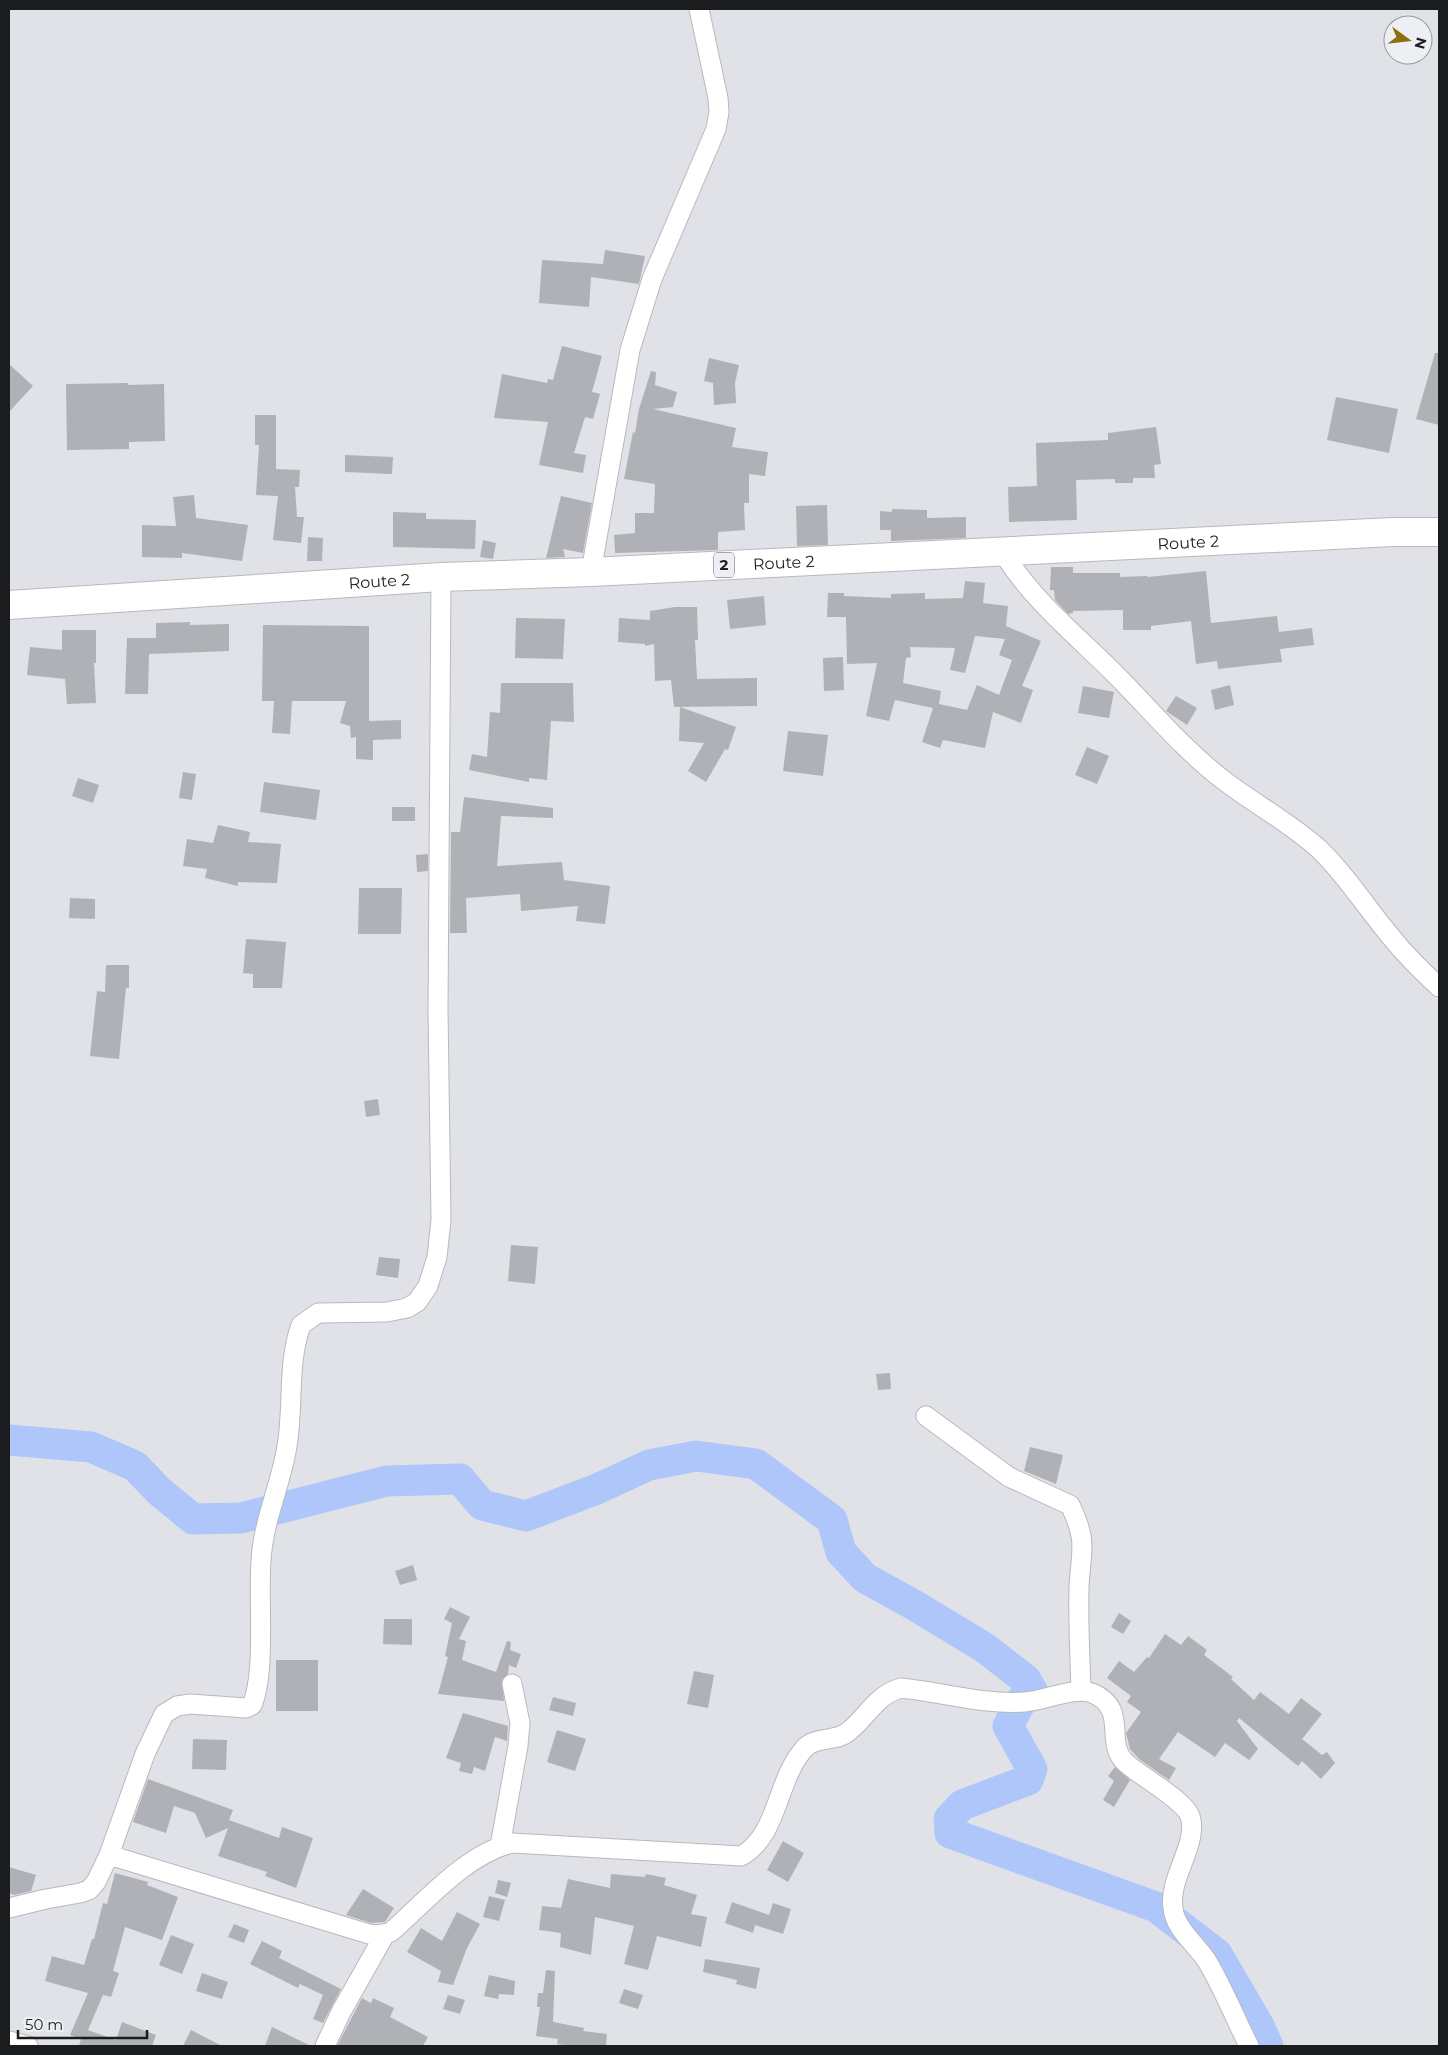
<svg xmlns="http://www.w3.org/2000/svg" width="1448" height="2055" viewBox="0 0 1448 2055" font-family="Montserrat,sans-serif">
<style>
.lines{fill:none;stroke-linecap:round;stroke-linejoin:round}
.river{stroke:#aec6f9;stroke-width:31}
.building{fill:#afb1b6;fill-rule:evenodd}
.minor-casing{stroke:#b7b9be;stroke-width:21}
.trunk-casing{stroke:#b7b9be;stroke-width:30}
.minor{stroke:#fff;stroke-width:19}
.trunk{stroke:#fff;stroke-width:28}
.labels{text-anchor:middle;stroke-width:4;stroke-linejoin:round;paint-order:stroke}
.shield{fill:#edeff5;stroke:#5a5b5e;stroke-width:1}
.shield-label{font-size:15px;font-weight:bold;fill:#1b1c1e}
.street-label{font-size:16px;fill:#1b1c1e;stroke:#edeff5}
</style>
<rect width="100%" height="100%" fill="#e0e2e7"/>
<g class="lines">
<!-- river -->
<path class="river" d="M9 1440 91 1447 135 1466 159 1491 193 1519 241 1518 387 1481 460 1479 482 1505 526 1516 597 1489 649 1465 696 1456 756 1464 832 1520 841 1552 865 1578 914 1605 985 1648 1026 1680 1033 1692 1023 1698 1008 1726 1032 1769 1028 1780 962 1805 949 1819 950 1833 1156 1907 1217 1954 1259 2026 1268 2046"/>
</g>
<!-- building -->
<path class="building" d="M605 250 645 256 639 284 591 277 589 307 539 303 542 260 603 264Z
M562 346 602 356 592 392 600 394 593 419 585 417 574 453 586 455 583 473 539 465 548 422 494 418 502 374 547 383 548 379 553 380Z
M1435 353H1439V425L1416 419Z
M709 358 739 365 735 383 736 403 714 405 713 383 704 381Z
M9 364 33 386 9 412Z
M651 371 656 372 655 385 677 392 673 407 653 409 736 428 732 447 768 452 765 476 749 474V503H744L745 530 718 532V550L615 553 614 535 635 533V513H654L655 484 624 479 633 432 635 433 639 409Z
M128 383V385L164 384 165 441 129 442V449L67 450 66 384Z
M1336 397 1398 409 1389 453 1327 440Z
M255 415H276V469L300 470 299 487H295L297 517H304L301 543 273 540 278 496 256 495 259 445H255Z
M1156 427 1161 464 1154 465 1155 478H1133V483H1115V479L1076 480 1077 520 1009 522 1008 487 1037 486 1036 443 1108 440V433Z
M345 455 393 457 392 474 345 472Z
M194 495 196 518 248 525 242 561 182 553V558L142 557V525L176 526 173 497Z
M561 496 592 503 583 553 563 549 565 557 546 558Z
M827 505 828 545 797 546 796 506Z
M892 509 927 510V518L966 517V538L891 541V530H880V511L892 512Z
M393 512 426 513V519L476 520 475 549 393 547Z
M308 537 323 538 322 561H307Z
M483 540 496 543 493 559 480 557Z
M1051 567H1073V573H1120V577L1147 576 1148 577 1206 571 1211 623 1277 616 1279 632 1312 628 1314 645 1280 649 1282 662 1218 669 1217 661 1196 664 1191 621 1151 626V630H1123V610L1073 611V613L1068 614 1055 600 1054 590H1050Z
M965 581 985 583 983 603 1008 606 1006 626 1041 641 1022 686 1033 690 1021 723 993 712 985 748 943 740 940 748 922 742 933 708 895 700 889 721 866 716 877 663 847 664 846 617H827L828 593H844V596L891 598V594L925 593V599L963 598ZM975 636 1005 639 999 655 1012 660 999 695 977 685 967 710 939 704 941 691 903 683 906 658 911 657 910 647 955 648 950 670 965 673Z
M764 596 766 625 730 629 727 600Z
M675 607H697L698 640H695L697 679 757 678V706L674 707 671 680 655 681 654 644 645 646V644L618 642 619 618 650 620V611Z
M516 618 565 619 563 659 515 658Z
M190 622V625L229 624V651L149 654 148 694H125L127 638H156V623Z
M263 625 369 626V721L401 720V739L373 740V760L356 759V737L351 738 350 726 340 723 346 701H292L290 734 272 733 274 701H262Z
M62 630H96V663H94L96 703 67 704 65 679 27 675 30 647 62 650Z
M843 657 844 690 824 691 823 658Z
M501 683H573L574 722 551 721 547 780 529 778V782L469 770 472 754 487 757 490 712 500 713Z
M1230 685 1234 705 1215 710 1211 690Z
M1083 686 1114 692 1109 718 1078 713Z
M1176 696 1197 708 1187 725 1166 711Z
M680 707 736 727 728 750 725 749 706 782 688 771 704 743 679 741Z
M788 731 828 735 823 776 783 771Z
M1087 747 1109 756 1097 784 1075 775Z
M183 772 196 774 192 800 179 798Z
M78 778 99 785 93 803 72 796Z
M264 782 320 790 316 820 260 812Z
M464 797 553 808V818L501 816 497 866 562 862 564 880 610 886 605 924 576 921 578 906 521 911 520 894 466 898 467 933H450L451 832H460Z
M392 807H415V821H392Z
M218 825 250 832 248 842 281 844 277 883 238 882V886L205 878 207 869 183 866 187 839 213 843Z
M428 854V871L417 872 416 855Z
M359 888H402L401 934H358Z
M70 898 95 899V919L69 918Z
M246 939 286 942 282 988H253V974L243 973Z
M106 965H129V988H126L119 1059 90 1056 97 991 105 992Z
M378 1099 380 1115 366 1117 364 1101Z
M511 1245 538 1247 535 1284 508 1281Z
M379 1257 400 1259 398 1278 376 1275Z
M890 1373 891 1389 878 1390 876 1374Z
M1030 1447 1063 1455 1056 1484 1024 1471Z
M413 1565 417 1580 400 1585 395 1571Z
M450 1607 470 1617 459 1639 466 1641 462 1660 496 1672 507 1641 511 1642 510 1650 521 1654 516 1668 509 1665 508 1674 502 1680 504 1701 438 1694 448 1657 445 1656 452 1623 444 1619Z
M1119 1613 1131 1621 1123 1634 1111 1627Z
M384 1619H412V1645L383 1644Z
M1165 1634 1181 1645 1188 1636 1207 1650 1204 1655 1233 1677 1231 1679 1254 1700 1260 1692 1289 1714 1301 1698 1322 1714 1302 1739 1322 1755 1327 1752 1335 1763 1321 1779 1302 1761 1298 1766 1239 1718 1237 1721 1258 1749 1249 1760 1225 1743 1215 1757 1178 1732 1159 1759 1176 1768 1169 1780 1139 1759 1130 1749 1126 1733 1141 1712 1127 1702 1131 1696 1107 1678 1119 1661 1134 1672 1147 1657 1149 1658Z
M276 1660H318V1711H276Z
M694 1671 714 1675 708 1708 687 1704Z
M553 1697 576 1703 573 1716 549 1710Z
M463 1713 508 1726 507 1741 495 1737 485 1771 474 1767 472 1774 459 1771 461 1763 446 1758Z
M557 1730 586 1739 575 1771 547 1762Z
M193 1739 227 1740 226 1770 192 1769Z
M1115 1767 1130 1780 1114 1807 1103 1800 1114 1781 1108 1776Z
M148 1779 233 1810 229 1820 279 1838 282 1827 313 1838 296 1888 265 1876 267 1872 218 1856 228 1828 206 1838 195 1813 174 1806 166 1833 133 1822Z
M783 1841 804 1853 788 1882 767 1870Z
M9 1867 36 1875 31 1891 14 1895 9 1893Z
M115 1873 148 1882 147 1885 178 1897 162 1940 125 1927 113 1971 119 1973 111 1997 103 1995 88 2030 116 2040 122 2022 156 2035 152 2046H79L81 2039 70 2035 88 1993 45 1981 52 1956 84 1965 92 1939H94L103 1903 107 1904Z
M611 1874 645 1877 646 1874 666 1878 664 1885 697 1895 691 1914 707 1917 701 1947 657 1936 648 1970 624 1964 634 1926 595 1917 591 1955 560 1947 561 1933 539 1930 542 1906 561 1908 568 1879 610 1888Z
M498 1880 511 1883 507 1897 495 1893Z
M363 1889 394 1908 385 1922 371 1923 346 1915Z
M489 1896 505 1900 499 1921 483 1917Z
M732 1902 769 1915 773 1903 791 1909 783 1934 755 1925 753 1933 725 1923Z
M457 1912 480 1924 467 1948 453 1985 438 1982 441 1971 407 1952 421 1928 442 1941Z
M234 1924 249 1930 244 1943 228 1937Z
M171 1935 194 1944 182 1974 159 1965Z
M262 1941 282 1951 279 1958 341 1989 323 2023 313 2019 323 1995 300 1984 298 1988 250 1964Z
M705 1959 760 1968 756 1989 736 1984 737 1980 703 1972Z
M546 1970 555 1971 553 2022 584 2028 583 2031 607 2034 606 2046H570L557 2044 558 2039 536 2036 540 2007H537L538 1993H543Z
M202 1973 228 1982 222 1999 196 1991Z
M489 1975 515 1981 514 1995 499 1994 498 1999 484 1996Z
M624 1989 643 1995 638 2009 619 2003Z
M448 1995 465 2000 460 2014 443 2009Z
M362 1998 371 2003 373 1998 394 2008 390 2017 428 2037 423 2046H337Z
M272 2027 311 2046H265Z
M191 2030 222 2046H183Z"/>
<g class="lines">
<defs>
<path id="minor" d="M1002 551C1032 600 1074 633 1114 673 1149 708 1183 749 1222 779 1254 804 1291 823 1320 850 1348 877 1367 909 1392 938 1406 956 1423 972 1439 987
M591 572 630 350 652 279 716 129 719 112 718 98 699 9
M926 1416 1009 1477 1070 1505C1088 1542 1081 1549 1079 1587 1078 1621 1080 1657 1081 1691
M500 1846 518 1746 520 1723 512 1684
M109 1855 369 1934 379 1935 391 1932C425 1902 466 1854 512 1843L741 1856C779 1835 776 1780 804 1749 816 1735 836 1743 849 1731 868 1716 876 1695 901 1688 942 1692 983 1705 1025 1702 1044 1701 1075 1686 1092 1693 1130 1709 1103 1742 1126 1763 1140 1776 1184 1800 1190 1816 1199 1844 1168 1878 1173 1908 1175 1929 1196 1944 1207 1961 1223 1988 1235 2018 1249 2046
M9 1908 46 1899 80 1893 89 1890 96 1882 109 1855 145 1754 164 1714 177 1706 190 1704 246 1708 252 1705C266 1673 258 1599 261 1561 263 1521 281 1485 287 1446 294 1405 287 1364 301 1325L318 1313 387 1312 407 1308 417 1302 428 1286 437 1257 441 1220 438 1010 441 577
M9 2041 28 2046
M325 2046 341 2012 385 1934"/>
<g id="trunk">
<path id="s1" d="M9 605 441 577 591 572 1393 532H1439"/>
</g>
</defs>
<!-- minor casing -->
<use href="#minor" class="minor-casing"/>
<!-- trunk casing -->
<use href="#trunk" class="trunk-casing"/>
<!-- minor -->
<use href="#minor" class="minor"/>
<!-- trunk -->
<use href="#trunk" class="trunk"/>
</g>
<g class="labels">
<!-- shield labels -->
<rect class="shield" x="714" y="552.5" width="20" height="25" rx="4"/>
<g class="shield-label">
<text x="724" y="570">2</text>
</g>
<!-- street labels -->
<g class="street-label">
<text dy="6" stroke="none"><textPath href="#s1" startOffset="1181">Route 2</textPath></text>
<text dy="6" stroke="none"><textPath href="#s1" startOffset="776">Route 2</textPath></text>
<text dy="6" stroke="none"><textPath href="#s1" startOffset="371">Route 2</textPath></text>
</g>
</g>
<!-- border -->
<rect width="1448" height="2055" fill="none" stroke="#1b1c1e" stroke-width="20"/>
<!-- north arrow -->
<g transform="translate(1408 40) rotate(105)"><circle r="24" fill="#edeff5" stroke="#999b9f"/>
<path d="M0-4L9 19L0 12L-9 19Z" fill="#8d6f12"/>
<text y="-8" font-size="14" font-weight="bold" text-anchor="middle" fill="#1b1c1e">N</text>
</g>
<!-- scale -->
<path d="M18 2030v8h129v-8" fill="none" stroke="#1b1c1e" stroke-width="2.5"/>
<text x="25" y="2030" font-size="15" fill="#1b1c1e" stroke="#edeff5" stroke-width="4" paint-order="stroke">50 m</text>
</svg>
